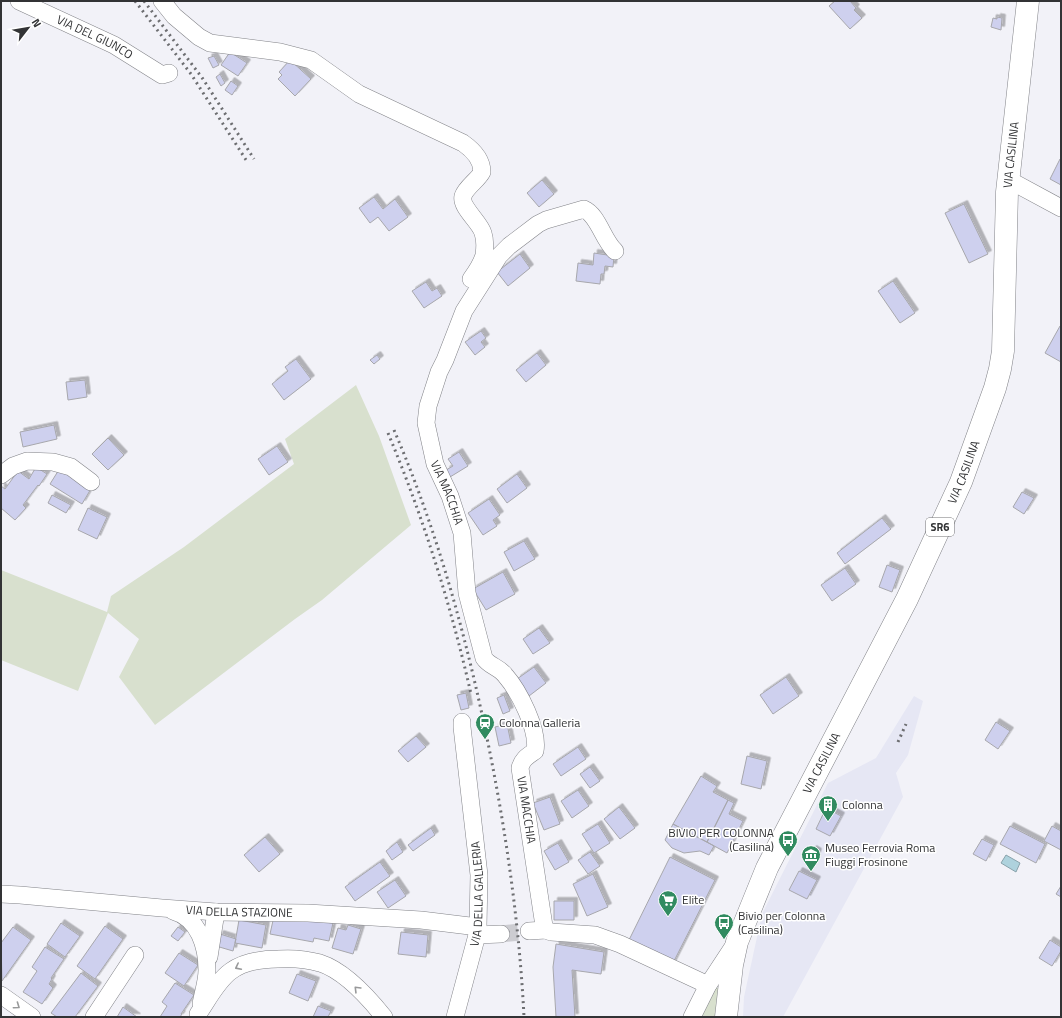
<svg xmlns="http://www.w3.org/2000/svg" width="1062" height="1018" viewBox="0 0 1062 1018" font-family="'Titillium Web',sans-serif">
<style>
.built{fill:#e6e7f4}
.green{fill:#d8e0ce}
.water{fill:#aed2dd;stroke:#89a2ab}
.building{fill:#ced0ee;stroke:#a7a7ac;filter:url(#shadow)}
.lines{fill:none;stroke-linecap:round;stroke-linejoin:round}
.minor-tunnel{stroke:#ccccd1;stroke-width:17;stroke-dasharray:17 8;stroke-linecap:butt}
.minor-casing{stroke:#828388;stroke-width:18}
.major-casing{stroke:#828388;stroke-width:23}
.minor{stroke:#fff;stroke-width:17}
.major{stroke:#fff;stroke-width:22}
.rail{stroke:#6d6e71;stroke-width:3;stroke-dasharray:2 4;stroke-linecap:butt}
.oneway{stroke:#98999a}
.labels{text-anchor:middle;stroke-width:3;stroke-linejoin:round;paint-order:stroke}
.shield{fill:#fff;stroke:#707072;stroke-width:1}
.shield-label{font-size:11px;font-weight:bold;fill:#323335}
.street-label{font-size:12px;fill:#323335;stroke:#fff}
.poi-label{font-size:12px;fill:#323335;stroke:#fff;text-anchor:start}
</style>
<defs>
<filter id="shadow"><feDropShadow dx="3.5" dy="-3.5" stdDeviation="0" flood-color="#0004"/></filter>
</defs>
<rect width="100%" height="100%" fill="#f2f2f8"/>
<!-- built -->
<path class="built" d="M914 696 923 701 908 755 896 773 903 797 783 1017H743L744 997 762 914 828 783 876 758Z"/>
<!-- green -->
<path class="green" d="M356 385 379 436 411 525 322 600 295 619 155 725 119 677 139 639 108 613 78 691 1 660V570L107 612 111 596 184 547 294 464 285 439Z
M716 987 720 989 717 1017H702L712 992Z"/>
<!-- water -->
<path class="water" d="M1006 855 1020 863 1016 872 1001 863Z"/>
<!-- building -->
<path class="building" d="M835 1H850L856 8 854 10 862 18 850 29 829 6Z
M997 17 1002 18 1001 30 991 27 993 18 997 19Z
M230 52 247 63 238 76 221 65Z
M214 56 219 65 213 68 208 58Z
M290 60 311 79 295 96 278 79 282 75 279 72Z
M220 74 225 83 221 86 216 77Z
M231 81 238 86 232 95 225 90Z
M1060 159H1061V185L1050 179Z
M542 180 554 194 539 207 527 193Z
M374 197 383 209 395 199 408 217 389 231 378 217 370 223 359 208Z
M964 204 988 254 969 263 945 213Z
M594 253 614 256 613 267 605 266 604 274H601L600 284 576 281 578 263 593 265Z
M520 254 530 268 508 286 497 272Z
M893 281 915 313 900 323 878 291Z
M426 282 432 291 437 288 442 296 424 308 412 291Z
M1060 326H1061V362L1045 353Z
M481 331 486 338 481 342 485 347 475 355 465 342Z
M537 353 546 365 526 382 516 370Z
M377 355 380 359 374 364 370 360Z
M296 359 311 379 284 400 272 384 288 371 285 367Z
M85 380 87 397 68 400 66 382Z
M54 425 57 439 23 447 20 432Z
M108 438 124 455 108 470 92 454Z
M277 446 288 462 269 475 258 459Z
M459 452 468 466 450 477 446 470 453 466 448 459Z
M36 467 47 474 39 486 38 485 23 505 26 508 15 520 1 508V486L5 489 18 471 29 479Z
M60 468 92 487 82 504 50 484Z
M517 474 527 488 507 503 497 489Z
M1022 492 1034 498 1024 514 1013 507Z
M52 495 71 505 66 513 48 503Z
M489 499 500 515 493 520 497 526 483 535 468 513Z
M88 508 107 517 97 539 78 530Z
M882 518 891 529 845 564 837 553Z
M524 541 535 559 514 571 504 552Z
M887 565 900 570 892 592 879 587Z
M845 568 856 584 832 601 821 585Z
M503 572 515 594 486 610 473 589Z
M539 628 550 643 533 654 523 639Z
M534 667 546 683 529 696 517 679Z
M786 677 799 696 773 714 760 695Z
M466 693 469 708 461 710 457 695Z
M504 695 510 711 503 714 497 698Z
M996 722 1010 731 998 749 985 740Z
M507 724 511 743 499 746 495 727Z
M416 736 426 747 408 762 398 751Z
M578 747 586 759 561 776 553 764Z
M747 756 767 761 761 789 741 784Z
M590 767 600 781 590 788 580 774Z
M701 776 717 786 713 792 728 800 707 842 673 824Z
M578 790 589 806 572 818 561 801Z
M550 797 560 824 544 830 533 803Z
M728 800 734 803 729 814 743 821 727 853 707 842Z
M619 807 635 828 620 839 604 819Z
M826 808 841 816 830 836 816 829Z
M598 824 610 843 594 853 582 834Z
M673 824 714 846 709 855 700 851 684 853 672 848 665 840Z
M1010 826 1045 844 1036 863 1000 844Z
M1052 826 1061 831V850L1044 841Z
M431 828 435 835 413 851 408 845Z
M265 837 280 854 259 872 244 855Z
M982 839 994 845 986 861 973 854Z
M397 842 403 852 392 860 386 851Z
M558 843 569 862 555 870 544 851Z
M813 849 818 852 816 858 810 855Z
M590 852 600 866 588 874 578 860Z
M670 857 715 880 672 965 628 942Z
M380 862 390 876 355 901 345 887Z
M799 871 817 880 807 899 789 890Z
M593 874 608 907 587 916 573 884Z
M395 880 406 896 388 908 377 892Z
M1061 886V897L1056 894Z
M554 901H574V920H554Z
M274 916 333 923 329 941 314 938 313 942 270 934Z
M239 920 266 925 262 948 235 943Z
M61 923 80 936 65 957 47 944Z
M348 925 361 929 353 954 332 948 338 928 346 930Z
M105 926 123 939 95 979 77 966Z
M13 927 31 940 2 981 1 943Z
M178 927 185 932 178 941 171 936Z
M401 932 428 935 426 957 398 954Z
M220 934 236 939 233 951 216 946Z
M1050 940 1061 947V951L1052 966 1039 958Z
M556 944 604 952 601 974 572 970 575 1017H556L553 967Z
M45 947 64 959 51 978 52 979 49 984 53 988 42 1004 23 992 37 971 32 967Z
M179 953 198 965 184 986 165 973Z
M81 973 98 986 75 1017H57L51 1013Z
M297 974 316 981 308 1001 289 993Z
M175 983 194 995 181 1014H182L180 1017H160L167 1006 162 1002Z
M318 1006 331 1011 328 1017H313Z
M123 1007 137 1017H117Z"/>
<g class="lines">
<!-- minor-tunnel -->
<path class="minor-tunnel" d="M501 934 529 931"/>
<defs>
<g id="minor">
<path id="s1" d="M19 1 114 45 162 75 169 73"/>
<path d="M162 1 174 16 199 37 210 43 280 52 311 60 359 94 463 143C473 150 482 159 482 172 478 180 466 187 463 196 460 207 480 222 483 233 485 239 485 248 484 255 482 263 476 272 471 279"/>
<path d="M1009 180 1061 208"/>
<path id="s2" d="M615 251C603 240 598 215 584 209L546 220 538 224 509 246 499 256 464 311 445 360 439 372 428 406 426 423 435 464 450 496 462 533 467 593 484 658C489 666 499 667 505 675 519 691 539 730 535 751 528 756 522 759 520 768L544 926 546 930 551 932 595 935 620 944 708 985"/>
<path d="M1 475 13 466 27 461 53 462 71 467 91 482"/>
<path id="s3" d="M1 894 20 895 162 908 216 912 308 913 421 920 478 927"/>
<path d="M173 911C199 918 207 947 207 970 207 981 203 993 201 1004"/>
<path d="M529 931 546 930"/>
<path d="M477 935 501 934"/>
<path d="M209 957 216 912"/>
<path d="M1 995 32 1017"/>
<path d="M198 1014C208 1000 217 981 231 971 245 961 261 959 278 959 292 958 306 959 320 963 345 971 368 997 384 1017"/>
<path d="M94 1017 135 955"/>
<path id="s4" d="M455 1017 477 935 478 927 479 875 462 727V722"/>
<path d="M692 1017 708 985 733 947"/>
</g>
<g id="major">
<path id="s5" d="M726 1017 732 965 737 942 767 868 907 599 961 482 995 388 1000 369 1003 351 1007 192 1028 1"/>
</g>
</defs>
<!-- minor casing -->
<use href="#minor" class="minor-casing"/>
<!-- major casing -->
<use href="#major" class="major-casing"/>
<!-- minor -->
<use href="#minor" class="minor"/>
<!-- major -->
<use href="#major" class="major"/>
<!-- rail -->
<path class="rail" d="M135 1 191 74 248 163
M144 1 203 79 254 159
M394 430C434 523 462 621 483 719 504 817 519 917 524 1017
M388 433C423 517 451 605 471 694
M898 742 906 724"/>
</g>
<!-- one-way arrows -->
<defs><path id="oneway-chevron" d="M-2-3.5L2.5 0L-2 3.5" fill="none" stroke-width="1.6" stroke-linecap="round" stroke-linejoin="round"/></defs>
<g class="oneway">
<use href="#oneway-chevron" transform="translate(238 967) rotate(153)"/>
<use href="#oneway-chevron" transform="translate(357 989) rotate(-135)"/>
<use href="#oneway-chevron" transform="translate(17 1006) rotate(35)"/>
</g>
<!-- icons -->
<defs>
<symbol id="station-pin" viewBox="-11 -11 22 30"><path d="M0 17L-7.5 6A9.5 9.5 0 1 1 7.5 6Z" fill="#318b60" stroke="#fff"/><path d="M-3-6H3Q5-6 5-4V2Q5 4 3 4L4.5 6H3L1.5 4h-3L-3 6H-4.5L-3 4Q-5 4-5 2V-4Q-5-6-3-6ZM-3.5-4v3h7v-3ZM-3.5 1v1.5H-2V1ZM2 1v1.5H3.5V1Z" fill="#fff"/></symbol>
<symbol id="building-pin" viewBox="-11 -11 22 30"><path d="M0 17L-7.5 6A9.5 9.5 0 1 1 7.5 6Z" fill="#318b60" stroke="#fff"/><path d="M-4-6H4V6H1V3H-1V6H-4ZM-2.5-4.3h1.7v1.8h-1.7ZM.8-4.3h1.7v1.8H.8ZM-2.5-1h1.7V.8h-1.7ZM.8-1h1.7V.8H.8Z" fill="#fff"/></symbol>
<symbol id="bus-pin" viewBox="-11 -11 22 30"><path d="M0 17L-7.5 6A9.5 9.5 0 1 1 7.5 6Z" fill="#318b60" stroke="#fff"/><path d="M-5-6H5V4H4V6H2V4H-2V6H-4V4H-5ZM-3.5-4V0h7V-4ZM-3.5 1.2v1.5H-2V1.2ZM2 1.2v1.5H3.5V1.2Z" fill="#fff"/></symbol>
<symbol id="museum-pin" viewBox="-11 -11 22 30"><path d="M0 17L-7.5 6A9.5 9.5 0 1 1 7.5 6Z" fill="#318b60" stroke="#fff"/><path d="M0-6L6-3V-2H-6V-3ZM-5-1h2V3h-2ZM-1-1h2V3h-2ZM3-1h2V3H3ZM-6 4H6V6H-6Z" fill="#fff"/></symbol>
<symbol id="supermarket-pin" viewBox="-11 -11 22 30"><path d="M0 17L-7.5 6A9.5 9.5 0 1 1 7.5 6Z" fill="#318b60" stroke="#fff"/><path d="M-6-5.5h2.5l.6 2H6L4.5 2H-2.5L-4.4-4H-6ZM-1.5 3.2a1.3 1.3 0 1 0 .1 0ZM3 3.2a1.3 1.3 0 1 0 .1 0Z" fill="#fff"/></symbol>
</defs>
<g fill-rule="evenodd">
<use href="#station-pin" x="474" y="712" width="22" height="30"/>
<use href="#building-pin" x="817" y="794" width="22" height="30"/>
<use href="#bus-pin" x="777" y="829" width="22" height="30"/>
<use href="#museum-pin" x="800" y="844" width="22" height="30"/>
<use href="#supermarket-pin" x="657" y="889" width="22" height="30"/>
<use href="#bus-pin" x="713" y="912" width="22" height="30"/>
</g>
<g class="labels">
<!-- shield labels -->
<rect class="shield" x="926" y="518" width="28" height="18" rx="3"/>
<g class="shield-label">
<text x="940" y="531">SR6</text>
</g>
<!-- street labels -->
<g class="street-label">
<text dy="4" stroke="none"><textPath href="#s1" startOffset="84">VIA DEL GIUNCO</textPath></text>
<text dy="4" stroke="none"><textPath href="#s5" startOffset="922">VIA CASILINA</textPath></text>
<text dy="4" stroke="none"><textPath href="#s5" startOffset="598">VIA CASILINA</textPath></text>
<text dy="4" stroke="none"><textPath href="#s2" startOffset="409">VIA MACCHIA</textPath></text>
<text dy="4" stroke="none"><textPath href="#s5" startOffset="274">VIA CASILINA</textPath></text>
<text dy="4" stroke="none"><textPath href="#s2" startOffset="756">VIA MACCHIA</textPath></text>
<text dy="4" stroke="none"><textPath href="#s4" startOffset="126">VIA DELLA GALLERIA</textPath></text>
<text dy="4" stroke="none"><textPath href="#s3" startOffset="239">VIA DELLA STAZIONE</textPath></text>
</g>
<!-- poi labels -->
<g class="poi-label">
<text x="499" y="727">Colonna Galleria</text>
<text x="842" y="809">Colonna</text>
<text x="774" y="837" text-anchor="end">BIVIO PER COLONNA<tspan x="774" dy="14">(Casilina)</tspan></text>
<text x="825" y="852">Museo Ferrovia Roma<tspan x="825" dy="14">Fiuggi Frosinone</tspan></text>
<text x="682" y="904">Elite</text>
<text x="738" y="920">Bivio per Colonna<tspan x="738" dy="14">(Casilina)</tspan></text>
</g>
</g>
<!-- border -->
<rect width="1062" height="1018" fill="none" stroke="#323335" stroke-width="4"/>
<!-- north arrow -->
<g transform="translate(28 28) rotate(59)" stroke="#ffffff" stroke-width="3" paint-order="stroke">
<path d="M0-3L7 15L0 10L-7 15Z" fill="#323335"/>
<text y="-6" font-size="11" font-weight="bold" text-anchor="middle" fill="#323335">N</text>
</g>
</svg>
